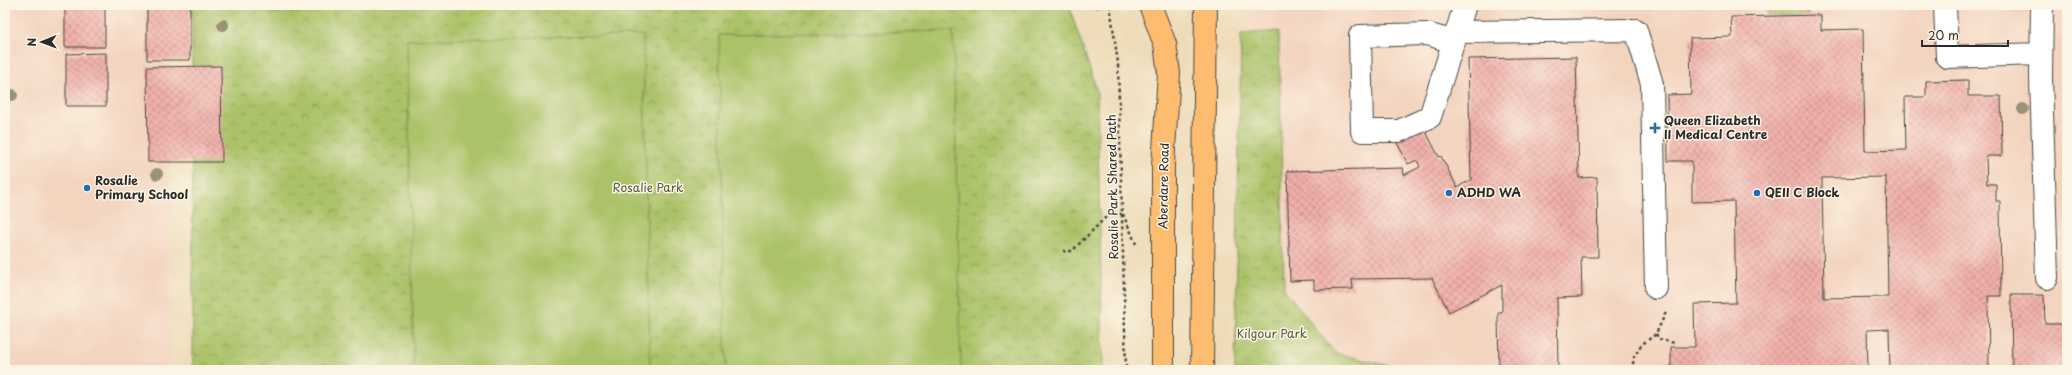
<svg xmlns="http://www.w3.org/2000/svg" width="2072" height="375" viewBox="0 0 2072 375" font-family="'Playpen Sans',sans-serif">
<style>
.built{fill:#f3d4bf}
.grass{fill:url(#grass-dots);stroke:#6a7649}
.park{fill:url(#park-crowns);stroke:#6a7649}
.garden{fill:#aac267;stroke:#6a7649}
.building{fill:url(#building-cross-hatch);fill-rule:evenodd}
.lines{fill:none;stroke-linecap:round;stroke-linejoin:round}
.minor-casing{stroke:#484640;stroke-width:24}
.major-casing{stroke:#484640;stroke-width:24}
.path{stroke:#484640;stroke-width:2.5;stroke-dasharray:3 3;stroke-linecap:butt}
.minor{stroke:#fff;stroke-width:22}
.major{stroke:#fdbc70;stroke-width:22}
.tree{fill:#989375}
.poi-dot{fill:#1f6fb2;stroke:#fcf5e5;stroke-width:1.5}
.labels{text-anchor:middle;stroke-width:3;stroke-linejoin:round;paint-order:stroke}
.poi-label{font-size:12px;font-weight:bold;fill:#2b2b2b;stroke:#fcf5e5;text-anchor:start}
.street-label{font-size:12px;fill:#2b2b2b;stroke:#fcf5e5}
.park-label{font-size:12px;fill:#51583d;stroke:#fcf5e5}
</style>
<defs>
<pattern id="grass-dots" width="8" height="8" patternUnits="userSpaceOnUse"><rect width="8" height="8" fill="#aac267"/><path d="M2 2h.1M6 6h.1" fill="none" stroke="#8b9e55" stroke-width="1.8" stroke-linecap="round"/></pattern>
<pattern id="park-crowns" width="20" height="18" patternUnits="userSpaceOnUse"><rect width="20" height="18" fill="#aac267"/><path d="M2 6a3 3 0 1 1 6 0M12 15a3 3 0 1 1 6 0" fill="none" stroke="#8b9e55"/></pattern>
<pattern id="building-cross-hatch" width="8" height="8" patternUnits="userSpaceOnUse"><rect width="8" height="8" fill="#f2b0aa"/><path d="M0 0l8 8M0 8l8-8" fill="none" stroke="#c48f8b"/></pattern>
</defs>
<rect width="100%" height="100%" fill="#fcf5e5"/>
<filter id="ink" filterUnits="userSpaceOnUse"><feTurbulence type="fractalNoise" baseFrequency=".025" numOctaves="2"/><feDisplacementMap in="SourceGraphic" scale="8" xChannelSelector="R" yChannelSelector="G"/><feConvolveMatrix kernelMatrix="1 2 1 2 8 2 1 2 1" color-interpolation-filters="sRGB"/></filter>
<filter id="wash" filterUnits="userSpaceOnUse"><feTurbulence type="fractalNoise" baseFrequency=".012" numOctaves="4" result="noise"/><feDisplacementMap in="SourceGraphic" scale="16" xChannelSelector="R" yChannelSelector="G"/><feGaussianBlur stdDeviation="0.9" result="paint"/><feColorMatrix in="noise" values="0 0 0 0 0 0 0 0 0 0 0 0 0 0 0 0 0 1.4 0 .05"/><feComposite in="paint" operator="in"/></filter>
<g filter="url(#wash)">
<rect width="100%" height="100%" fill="#eedcb9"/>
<!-- built -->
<path class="built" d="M5 5H169L170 370H5Z
M1259 5H2067V370H1239L1246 222 1241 34Z"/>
<!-- grass -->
<path class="grass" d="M1767 5H1808V15L1767 16Z"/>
<!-- park -->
<path class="park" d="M192 5H1071V12L1097 91 1103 370H193Z
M1279 31 1284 289 1335 353 1409 370H1235L1241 34Z"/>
<!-- garden -->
<path class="garden" d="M953 31 961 370H726L719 35Z
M643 35 650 370H414L407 40Z"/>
<g id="blocks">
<!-- building -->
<path class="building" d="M65 5H105V47H65Z
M147 5H190V60H147Z
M1821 15V30L1863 29 1865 151 1906 150 1905 97H1926V81L1968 80V96H2001L2002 156H1986L1987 184H1996V201H2000L2001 296H1988L1989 370H1890L1889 329 1867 330 1868 370H1671V347H1695L1694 304 1736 303 1734 201 1692 202V161H1668L1667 95 1691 94 1690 38 1732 37 1731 17ZM1886 177 1888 297 1824 298 1822 178Z
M106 53V106H66V54Z
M1576 57 1579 178 1597 177 1598 257H1581L1582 297 1557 298 1558 370H1499L1498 312H1502V285L1449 312 1432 278 1352 279 1353 289 1314 290V280L1290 281 1287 171 1403 168 1404 175 1420 167 1417 160 1408 164 1395 139 1423 126 1439 157 1441 156 1457 187 1471 180 1468 59Z
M221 66 222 162H148L147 67Z
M2011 295H2044L2045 324H2067V370H2012Z"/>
</g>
</g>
<g filter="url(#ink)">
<use href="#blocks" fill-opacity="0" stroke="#484640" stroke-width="1"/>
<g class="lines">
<defs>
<path id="minor" d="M1945 5 1947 57 2041 54
M2042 5 2041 77 2047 278
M1457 32 1636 30 1652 84 1656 288
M1454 42 1427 34 1360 36 1362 131H1399L1430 117 1465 5"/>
<path id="major" d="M1150 5 1165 44 1169 73 1163 165V370
M1202 370 1206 5"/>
</defs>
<!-- minor casing -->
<use href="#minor" class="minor-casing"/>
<!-- major casing -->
<use href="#major" class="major-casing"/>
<!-- path -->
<path class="path" d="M1096 5 1097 7 1104 5
M1110 5 1118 63 1126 370
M1123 214 1136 244
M1063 251H1072L1109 214H1122
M1656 334 1659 339 1674 343
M1632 370 1634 357 1641 345 1656 334 1666 312"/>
<!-- minor -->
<use href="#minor" class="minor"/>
<!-- major -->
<use href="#major" class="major"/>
</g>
<!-- trees -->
<g class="tree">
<circle cx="223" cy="25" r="6"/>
<circle cx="12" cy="95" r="6"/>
<circle cx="2023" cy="109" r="6"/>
<circle cx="157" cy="174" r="6"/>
</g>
</g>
<!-- markers -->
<g class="poi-dot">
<path d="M1653 122h4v4h4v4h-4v4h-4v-4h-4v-4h4z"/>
<circle cx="87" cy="188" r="4"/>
<circle cx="1449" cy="193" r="4"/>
<circle cx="1757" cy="193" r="4"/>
</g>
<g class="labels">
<!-- poi labels -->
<g class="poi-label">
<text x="1664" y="125">Queen Elizabeth<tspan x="1664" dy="14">II Medical Centre</tspan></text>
<text x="95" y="185">Rosalie<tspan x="95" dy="14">Primary School</tspan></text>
<text x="1457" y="197">ADHD WA</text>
<text x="1765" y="197">QEII C Block</text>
</g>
<!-- street labels -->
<g class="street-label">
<text transform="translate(1164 186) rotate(-89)" y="4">Aberdare Road</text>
<text transform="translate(1113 187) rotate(-91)" y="4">Rosalie Park Shared Path</text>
</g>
<!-- park labels -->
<g class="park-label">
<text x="648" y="192">Rosalie Park</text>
<text x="1272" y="338">Kilgour Park</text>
</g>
</g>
<!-- margin -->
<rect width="2072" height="375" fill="none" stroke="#fcf5e5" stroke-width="20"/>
<!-- north arrow -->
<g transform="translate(42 42) rotate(269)" stroke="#fcf5e5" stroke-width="3" paint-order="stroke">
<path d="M0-3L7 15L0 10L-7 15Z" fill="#2b2b2b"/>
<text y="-6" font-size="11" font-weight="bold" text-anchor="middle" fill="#2b2b2b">N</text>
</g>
<!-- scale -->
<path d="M1922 40v6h86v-6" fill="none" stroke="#2b2b2b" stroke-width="2"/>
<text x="1928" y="40" font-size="12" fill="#2b2b2b" stroke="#fcf5e5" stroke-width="3" paint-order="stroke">20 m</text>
</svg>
